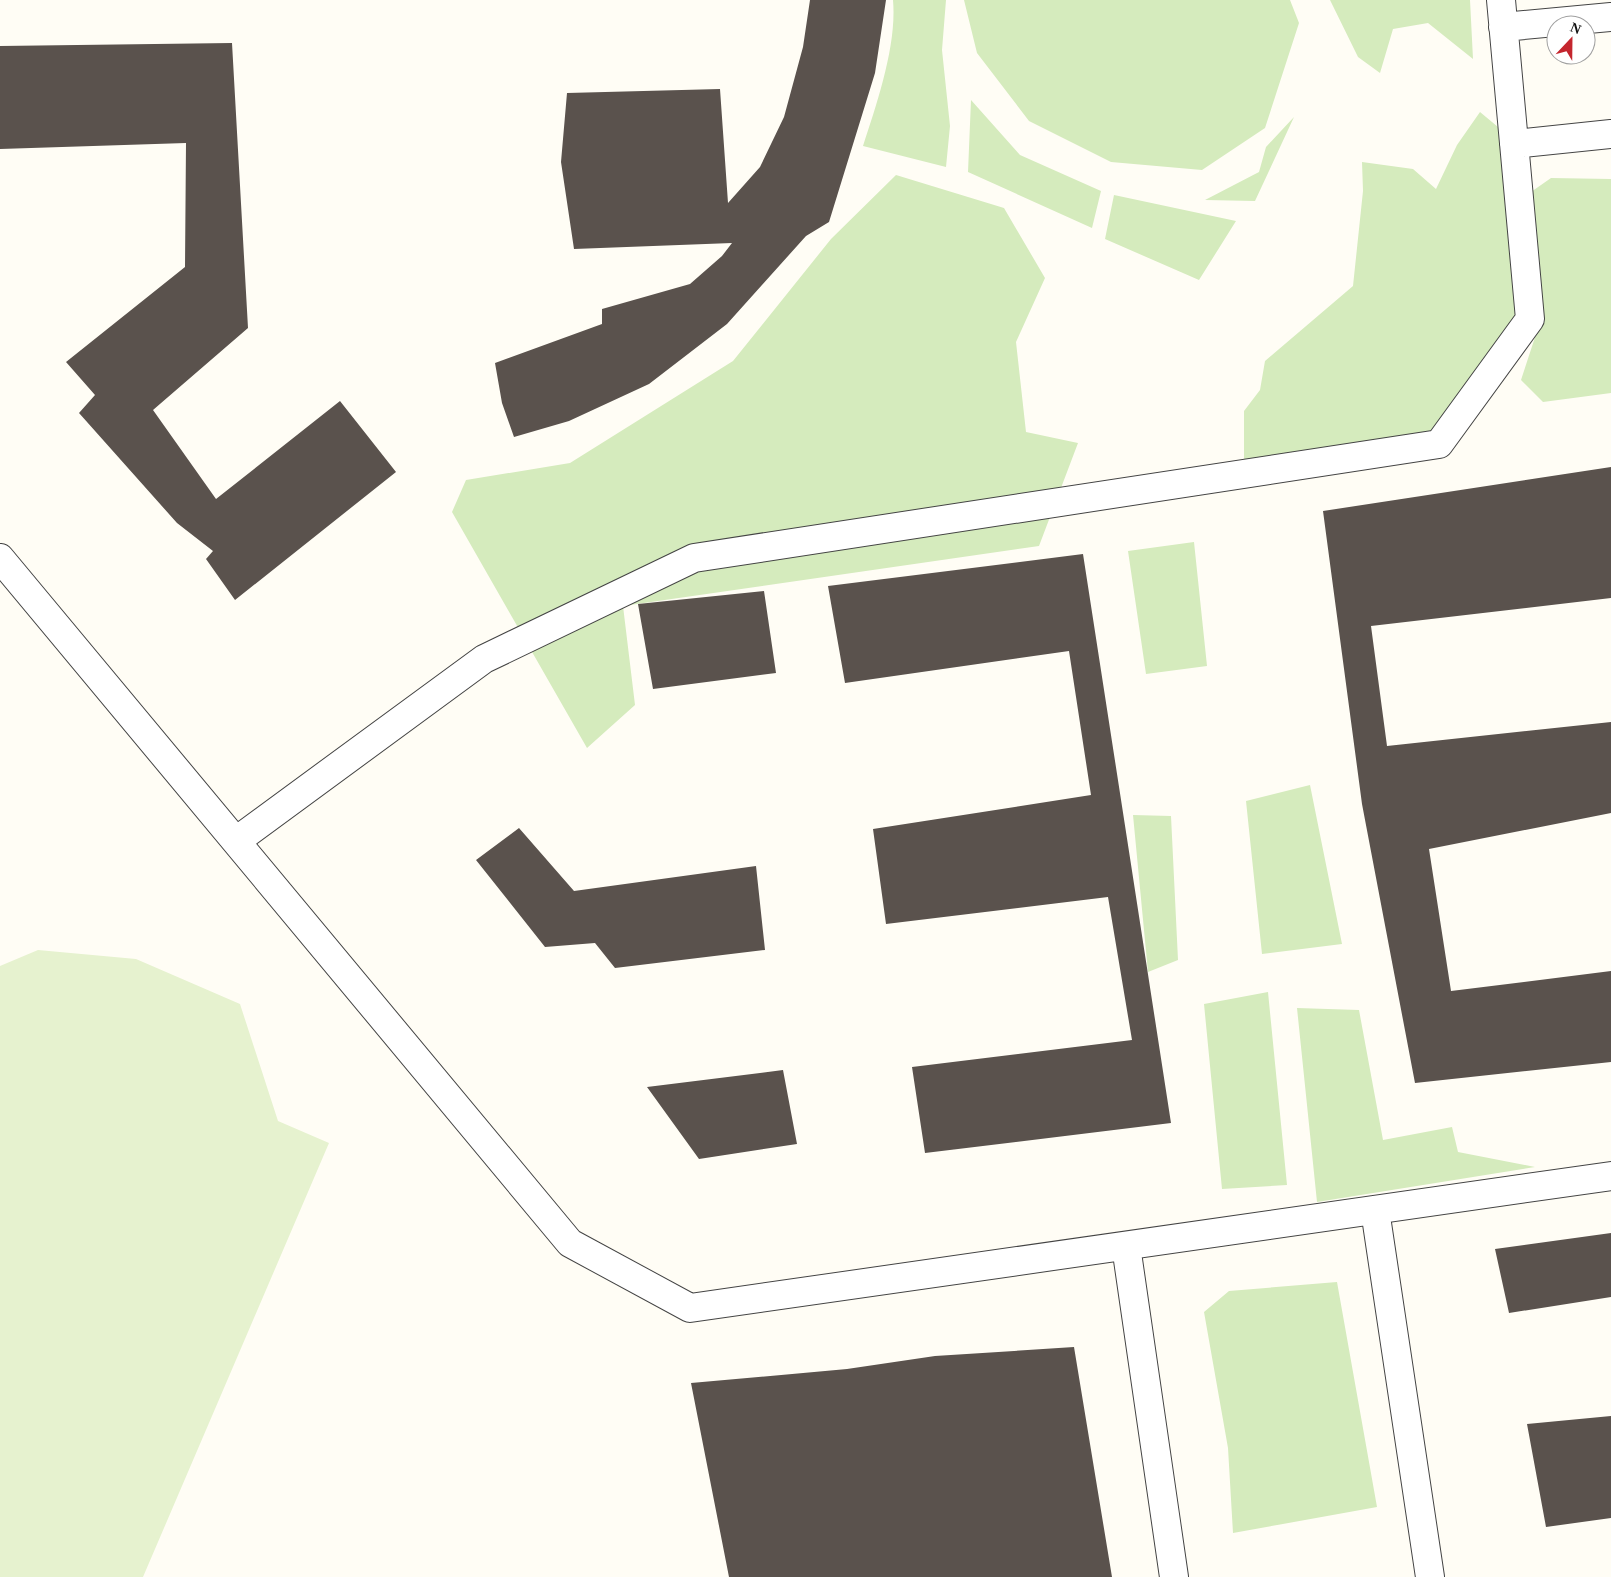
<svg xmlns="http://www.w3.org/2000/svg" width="1611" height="1577" viewBox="0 0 1611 1577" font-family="Georgia,serif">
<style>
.green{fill:#d5ebbd}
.pitch{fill:#e6f2cf}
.building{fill:#5a524d}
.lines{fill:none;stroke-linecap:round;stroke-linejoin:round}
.street-casing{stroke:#444;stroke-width:30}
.street{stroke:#fff;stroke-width:28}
</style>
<rect width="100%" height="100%" fill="#fffdf5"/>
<!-- green -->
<path class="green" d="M893 0H946L942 50 950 126 946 167 863 146C877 103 897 45 893 0Z
M964 0H1290L1299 23 1265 128 1202 170 1111 162 1029 121 977 53Z
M1330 0H1470L1473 59 1428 23 1393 29 1380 73 1358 57Z
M971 100 1020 155 1101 191 1092 228 968 172Z
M1480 112 1498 127 1519 320 1433 436 1244 461V411L1260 390 1265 361 1353 286 1363 191 1362 162 1413 169 1436 189 1457 145Z
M1294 117 1255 201 1205 200 1259 172 1266 147Z
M896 175 1004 208 1045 278 1016 342 1026 432 1078 443 1039 546 623 606 635 705 587 748 452 512 466 480 570 463 733 361 831 239Z
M1551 178 1611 179V393L1543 402 1521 380 1542 316 1531 192Z
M1114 195 1236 221 1199 280 1105 239Z
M1194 542 1207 666 1146 674 1128 551Z
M1310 785 1342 944 1262 954 1246 801Z
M1133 815 1171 816 1178 960 1148 972Z
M1268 992 1287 1185 1222 1189 1204 1004Z
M1297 1008 1359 1010 1383 1140 1452 1127 1458 1152 1535 1167 1317 1202Z
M1337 1282 1377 1507 1233 1533 1228 1448 1204 1312 1229 1291Z"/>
<!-- pitch -->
<path class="pitch" d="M38 950 136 959 240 1004 278 1121 329 1143 143 1577H0V966Z"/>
<!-- building -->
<path class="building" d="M810 0H886L875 73 829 222 806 236 727 324 649 384 569 421 514 437 502 403 495 363 602 324V309L690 284 722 256 732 243 574 249 561 162 567 93 720 89 728 203 760 167 784 117 803 47Z
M232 43 248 328 153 410 216 499 340 401 396 472 235 600 206 559 213 551 177 523 79 413 95 395 66 362 185 267 186 143 0 149V46Z
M1611 467V598L1371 626 1387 746 1611 722V813L1429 849 1451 991 1611 971V1062L1415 1083 1362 804 1323 511Z
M1083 554 1171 1123 925 1153 912 1067 1132 1040 1108 897 886 924 873 829 1091 795 1069 651 845 683 828 586Z
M764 591 776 673 653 689 638 604Z
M519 828 574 891 756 866 765 950 615 968 595 943 545 947 476 860Z
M783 1070 797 1144 699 1159 647 1087Z
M1611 1233V1297L1509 1313 1495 1249Z
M1074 1347 1112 1577H729L691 1383 847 1369 935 1356Z
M1611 1416V1518L1546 1527 1527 1424Z"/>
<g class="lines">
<defs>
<path id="street" d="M1503 27 1611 17
M1514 144 1611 134
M0 558 570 1243 690 1308 1611 1176
M236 841 484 659 694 558 1439 444 1530 319 1501 0
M1375 1210 1430 1577
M1126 1246 1174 1577"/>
</defs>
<!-- street casing -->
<use href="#street" class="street-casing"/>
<!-- street -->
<use href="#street" class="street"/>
</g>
<!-- north arrow -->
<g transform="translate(1571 40) rotate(22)"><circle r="24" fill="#ffffff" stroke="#a0a0a0"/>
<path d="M0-4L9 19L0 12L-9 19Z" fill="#c4262e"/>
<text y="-8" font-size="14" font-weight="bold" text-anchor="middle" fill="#111111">N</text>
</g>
</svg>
